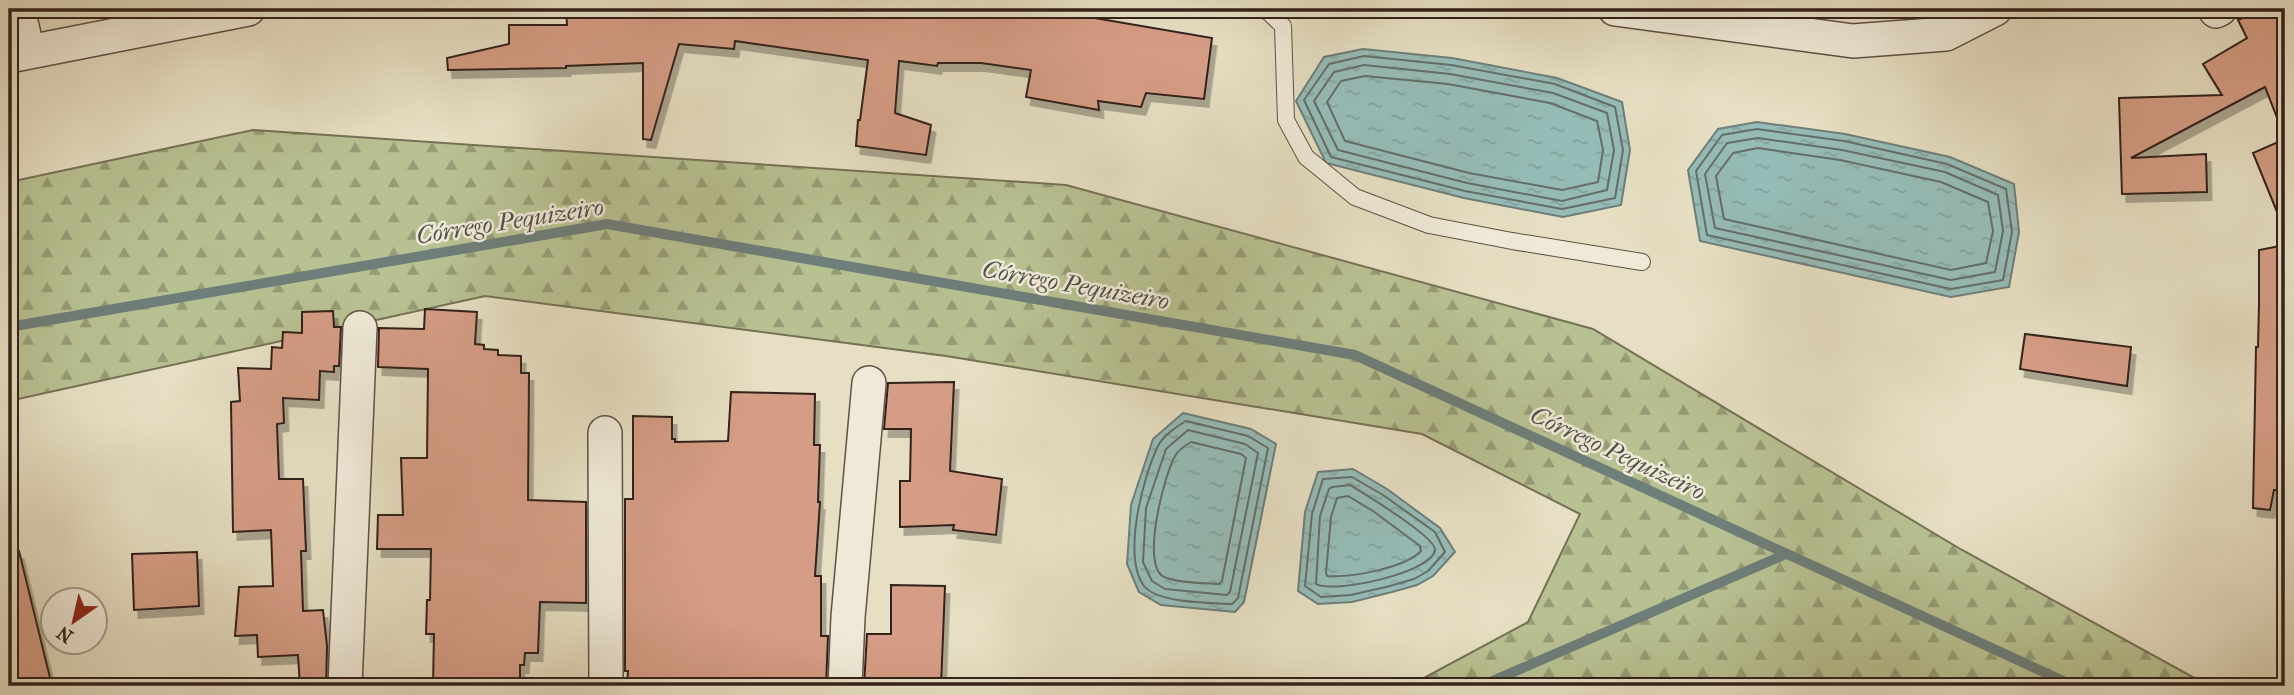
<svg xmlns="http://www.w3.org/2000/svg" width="2294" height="695" viewBox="0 0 2294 695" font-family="'IM FELL French Canon',serif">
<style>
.forest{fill:url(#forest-firs);stroke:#767156;stroke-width:2}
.water{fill:url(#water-ripples);stroke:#6e7e79;stroke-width:2}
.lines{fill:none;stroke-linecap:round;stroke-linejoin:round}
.shore{stroke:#646e69;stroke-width:2}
.stream{stroke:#6e7e79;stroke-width:10}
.building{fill:#d59d85;stroke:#33211b;stroke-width:2;filter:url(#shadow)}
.lane-casing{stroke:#605045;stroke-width:18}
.street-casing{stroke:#605045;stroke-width:36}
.lane{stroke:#efead8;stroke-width:16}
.street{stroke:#efead8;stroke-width:33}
.labels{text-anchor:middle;stroke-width:5;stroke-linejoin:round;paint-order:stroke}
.water-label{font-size:24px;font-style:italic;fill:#51504a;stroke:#efead8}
</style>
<defs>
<pattern id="forest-firs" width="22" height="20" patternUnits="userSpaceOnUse" patternTransform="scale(1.75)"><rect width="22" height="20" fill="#b8c192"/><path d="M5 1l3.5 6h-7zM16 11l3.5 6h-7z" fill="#969c76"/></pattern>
<pattern id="water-ripples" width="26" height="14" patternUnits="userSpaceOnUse" patternTransform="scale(1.75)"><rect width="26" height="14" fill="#96bcb7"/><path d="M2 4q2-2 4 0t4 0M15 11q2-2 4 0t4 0" fill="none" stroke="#82a19d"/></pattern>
<filter id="shadow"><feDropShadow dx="4.5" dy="8" stdDeviation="0" flood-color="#0004"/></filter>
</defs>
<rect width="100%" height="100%" fill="#e6dfc3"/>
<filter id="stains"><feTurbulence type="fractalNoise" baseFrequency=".00286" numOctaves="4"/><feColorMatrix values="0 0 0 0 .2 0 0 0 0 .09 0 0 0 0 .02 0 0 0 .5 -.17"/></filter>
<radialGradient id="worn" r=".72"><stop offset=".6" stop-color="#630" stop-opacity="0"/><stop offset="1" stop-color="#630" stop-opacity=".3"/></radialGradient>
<!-- forest -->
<path class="forest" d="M253 130 1066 185 1593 329 1962 550 2209 686H1409L1528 622 1580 514 1422 434 946 356 485 296 9 401V182Z"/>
<!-- water -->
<path class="water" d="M1363 49 1452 58 1557 78 1622 102 1630 150 1621 205 1563 217 1464 198 1326 163 1296 101 1324 57Z
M1757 122 1845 134 1950 157 2014 184 2019 232 2009 287 1951 297 1700 241 1688 170 1718 129Z
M1183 413 1251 429 1276 444 1244 602 1235 612 1161 605 1139 592 1127 564 1131 505 1153 439Z
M1353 469 1387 489 1440 528 1455 552 1433 576 1417 585 1392 592 1352 602 1318 604 1298 591 1305 512 1318 472Z"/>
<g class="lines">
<!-- shore -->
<path class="shore" d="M1364 56 1451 65 1555 84 1615 107 1623 150 1615 198 1562 209 1465 191 1331 157 1304 100 1329 64Z
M1364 65 1450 74 1553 93 1607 113 1614 150 1607 190 1562 201 1467 183 1338 150 1314 101 1334 72Z
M1365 76 1448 84 1550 103 1597 121 1603 150 1598 182 1562 190 1469 173 1345 141 1327 102 1341 81Z
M1757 129 1844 141 1947 164 2006 189 2012 232 2003 280 1951 289 1707 235 1696 171 1722 135Z
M1758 138 1842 150 1945 172 1998 195 2003 231 1995 272 1951 280 1715 228 1705 174 1727 143Z
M1758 148 1840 160 1941 182 1988 202 1993 231 1986 263 1951 270 1724 219 1716 176 1733 153Z
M1186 421 1248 436 1268 448 1238 598 1232 604C1211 603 1157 603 1144 586 1122 556 1143 477 1158 446 1163 436 1177 426 1186 421Z
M1188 430 1245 444 1258 453 1230 592 1227 595 1165 589 1152 581 1143 562 1146 508 1166 449Z
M1191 442 1241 454 1246 458 1222 581 1219 584C1206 583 1170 583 1161 575 1143 557 1164 476 1175 456 1178 450 1186 445 1191 442Z
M1352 477 1383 495 1435 532 1445 552 1428 571 1414 579 1390 586 1351 595 1321 597 1305 586 1312 514 1323 479Z
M1350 485C1363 493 1436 537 1435 550 1432 573 1333 594 1316 584L1320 516 1329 489 1332 487Z
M1348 496 1373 511 1420 546 1421 551C1405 568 1350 578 1327 576L1326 573 1331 517 1337 498Z"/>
<!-- stream -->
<path class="stream" d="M9 327 607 224 1355 355 2074 686
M1481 686 1786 554"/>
</g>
<!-- building -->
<path class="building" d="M566 9H1042L1212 38 1204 99 1146 93 1141 107 1098 101 1099 110 1026 97 1031 70 981 63H938L937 66 899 61 895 113 931 125 926 155 856 146 858 120H860L868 60 735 41 734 49 679 44 651 140 643 139V63L566 66V68L448 70 447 58 509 44V25H567Z
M2262 9H2285V133H2283L2265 87 2131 158 2206 154 2207 192 2122 194 2119 98 2222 95 2203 64 2247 38 2238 20Z
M2285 139V229H2284L2253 153Z
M2285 245V420L2281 446 2284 490H2274L2270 510 2253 508 2256 347H2258L2259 304V250Z
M425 309 477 312 475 344 484 345V349L498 350V355L521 356V373H529L528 500 586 502V603L540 602 538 653H525L524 665H520V686H433L434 634H426L427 600H430L431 549H377L378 515H403L401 458H427L428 369 378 367 379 328 424 329Z
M333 311 334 327H341L339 366H334V372L320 371 319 400 283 398 284 423 277 424 279 479H303L306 551H301L303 611 323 610 327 646 326 686H300L298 655 258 657 257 635 235 636 239 587 273 586 271 530 233 532 231 402 240 401 238 368 271 369 272 347 282 348 283 332 302 333V312Z
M2025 334 2131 347 2127 386 2020 369Z
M954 382 950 471 1002 479 996 535 953 530 954 525 900 527V481H910L911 429H884L888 383Z
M731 392 815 394 814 445H820L818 502H820L815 576H821V636H828L826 686H627L628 671H625V499H633V416L672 417V439H675V442L728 441Z
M19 551 52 686H9V552Z
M197 552 199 606 134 610 132 554Z
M891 585 945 586 941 686H864L867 634H891Z"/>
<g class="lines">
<defs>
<path id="lane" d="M1265 9 1283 26 1286 120 1306 157 1355 197 1429 225 1512 241 1642 262"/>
<path id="street" d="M18 9 28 52
M1615 9 1853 41 1946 34 1995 9
M2216 11 2220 9
M9 56 248 9
M605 433 606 686
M345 686 360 328
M845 686 848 617 869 383"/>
</defs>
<!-- lane casing -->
<use href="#lane" class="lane-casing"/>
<!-- street casing -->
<use href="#street" class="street-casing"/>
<!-- lane -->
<use href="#lane" class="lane"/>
<!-- street -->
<use href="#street" class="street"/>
</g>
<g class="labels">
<!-- water labels -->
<g class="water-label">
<text transform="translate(510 221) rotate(-9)" y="8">Córrego Pequizeiro</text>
<text transform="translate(1076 285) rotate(10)" y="8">Córrego Pequizeiro</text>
<text transform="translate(1618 453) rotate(25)" y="8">Córrego Pequizeiro</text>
</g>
</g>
<!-- margin -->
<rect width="2294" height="695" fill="none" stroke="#e6dfc3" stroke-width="35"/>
<rect x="10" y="10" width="2273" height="674" fill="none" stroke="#33211b" stroke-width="3.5"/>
<rect x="18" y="18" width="2259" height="660" fill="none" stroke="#33211b" stroke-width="2"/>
<!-- north arrow -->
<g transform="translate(74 621) rotate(214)"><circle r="33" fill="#efead8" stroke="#a49a8c" stroke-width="2"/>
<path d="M0-5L12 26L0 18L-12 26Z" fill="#8f2418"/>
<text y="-10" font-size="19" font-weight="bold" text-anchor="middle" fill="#33211b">N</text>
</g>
<rect width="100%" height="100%" filter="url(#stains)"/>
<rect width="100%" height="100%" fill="url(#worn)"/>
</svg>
